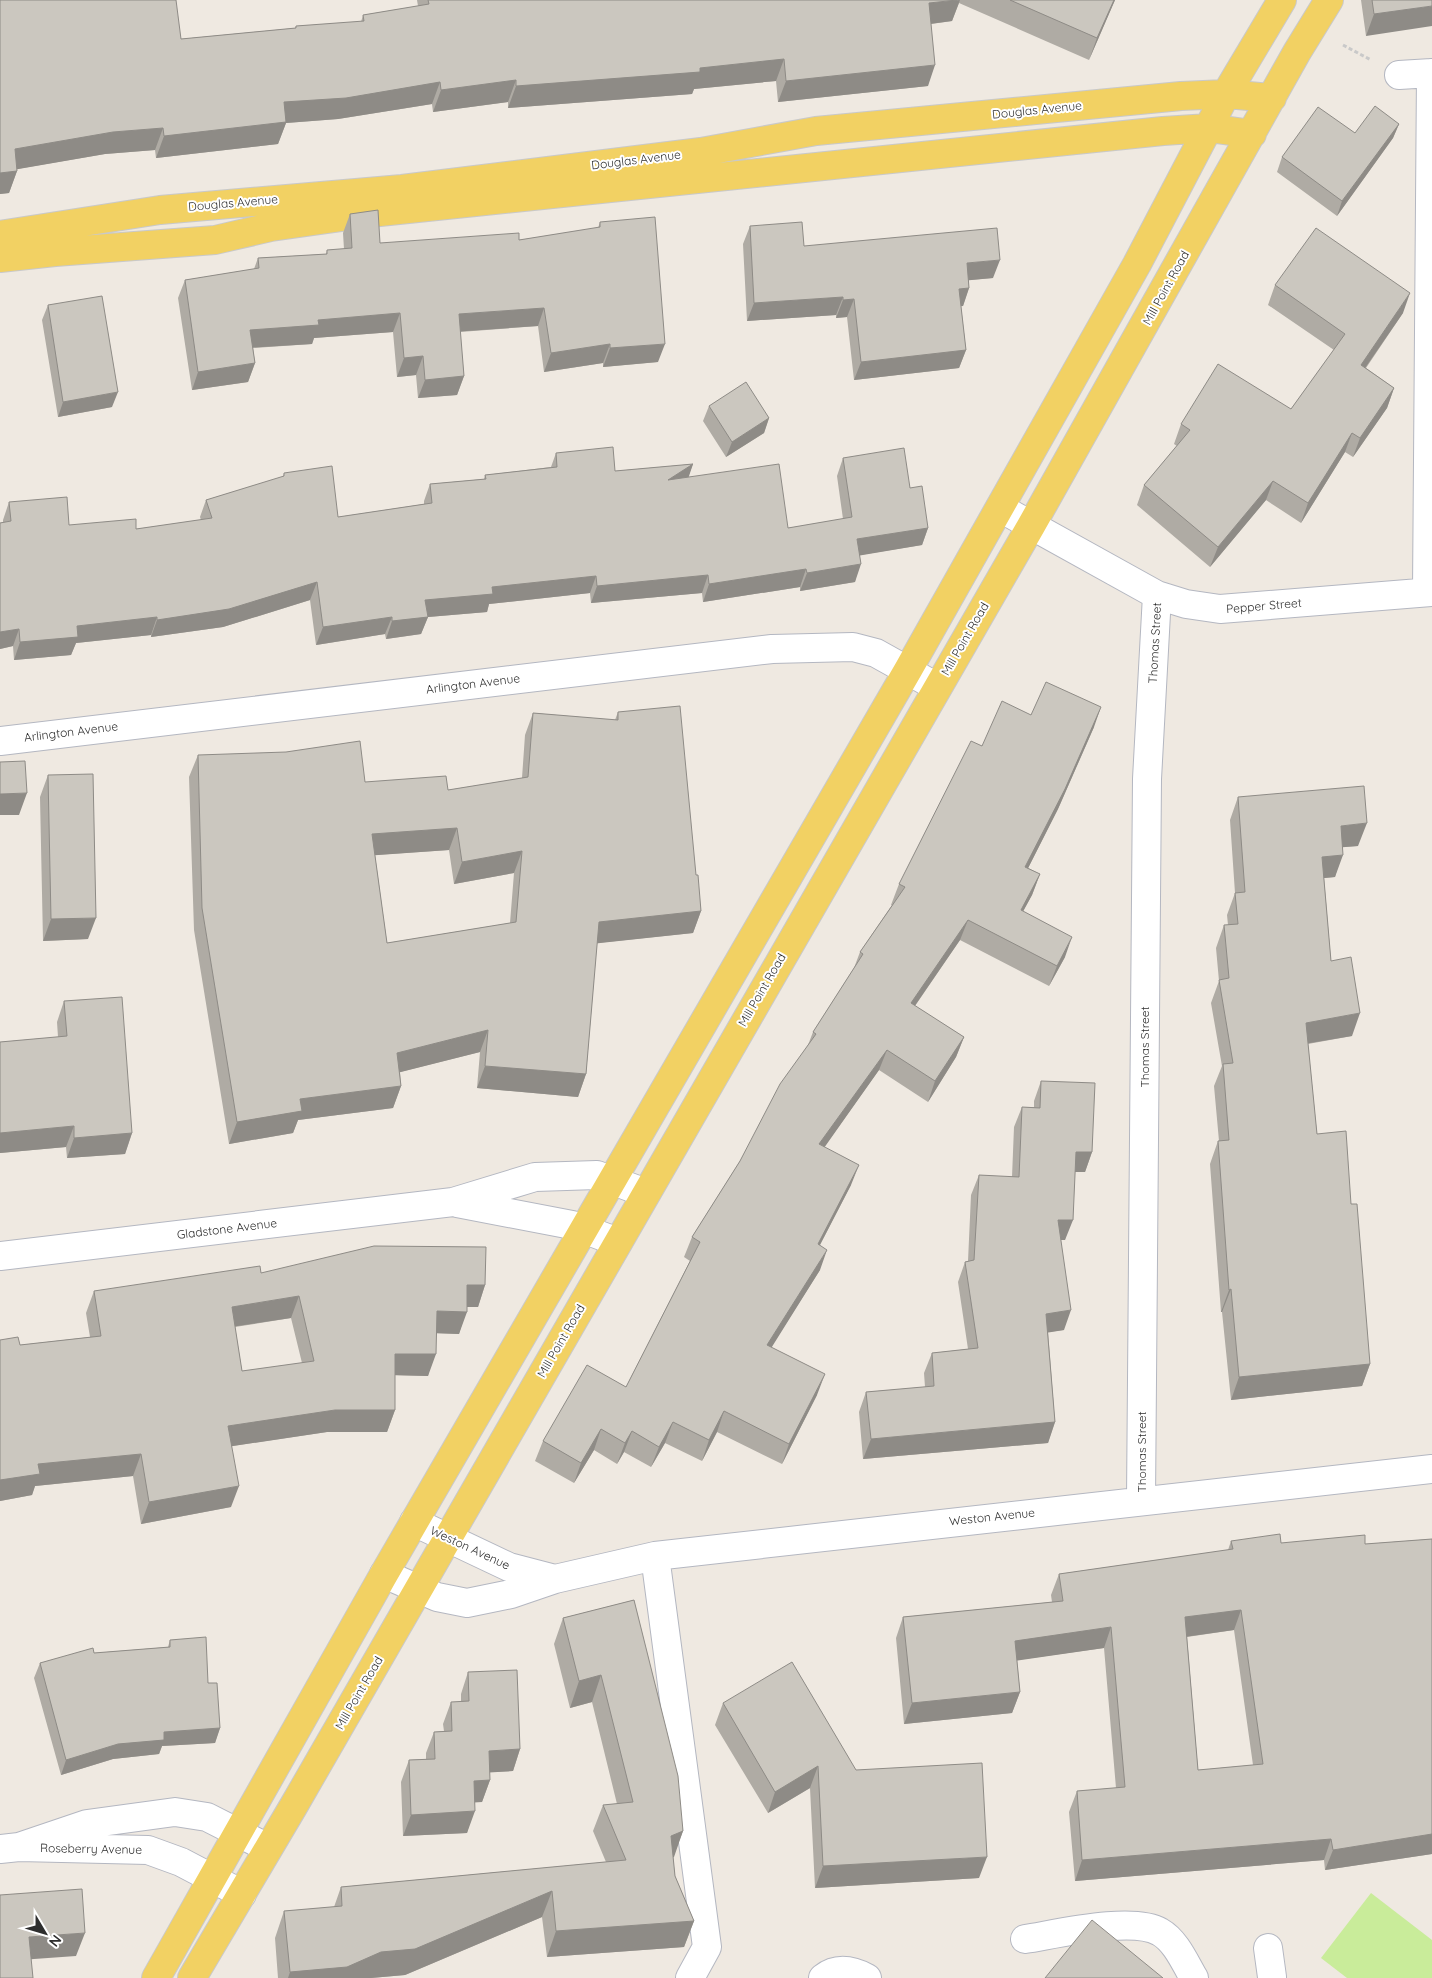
<svg xmlns="http://www.w3.org/2000/svg" width="1432" height="1978" viewBox="0 0 1432 1978" font-family="Quicksand,sans-serif">
<style>
.pitch{fill:#c9ec9a}
.lines{fill:none;stroke-linecap:round;stroke-linejoin:round}
.minor-casing{stroke:#b4b7c1;stroke-width:30}
.major-casing{stroke:#c9c9c9;stroke-width:30}
.path{stroke:#c9c9c9;stroke-width:3;stroke-dasharray:4 2.5;stroke-linecap:butt}
.minor{stroke:#fff;stroke-width:28}
.major{stroke:#f2d163;stroke-width:28}
.wall{fill:#afaba4;fill-rule:evenodd}
.shaded-wall{fill:#8e8b86}
.building{fill:#cbc7bf;stroke:#8e8b86;fill-rule:evenodd}
.labels{text-anchor:middle;stroke-width:4;stroke-linejoin:round;paint-order:stroke}
.street-label{font-size:12px;fill:#2e2e2e;stroke:#fff}
</style>
<rect width="100%" height="100%" fill="#efe9e1"/>
<!-- pitch -->
<path class="pitch" d="M1371 1893 1432 1940V1978H1347L1321 1958Z"/>
<g class="lines">
<defs>
<path id="minor" d="M1399 75 1432 73
M1000 508 1157 595 1186 604 1220 609 1432 592
M1427 592 1431 73
M0 741 772 649 853 647 876 653 937 687
M457 1203 572 1225 618 1242
M0 1256 453 1202 535 1177 597 1175 646 1193
M1141 1500 1147 779 1157 595
M414 1522 509 1567 555 1579
M655 1556 707 1947 690 1978
M384 1574 437 1597 467 1603 511 1594 555 1579 655 1556 1432 1469
M19 1847 87 1824 175 1812 207 1817 268 1848
M0 1849 19 1847 148 1850 181 1862 242 1894
M1025 1939C1057 1934 1133 1916 1160 1932 1176 1941 1185 1963 1194 1978
M1268 1948 1272 1977
M823 1978C837 1967 852 1970 867 1978"/>
<path id="major" d="M0 235 160 210 402 189 701 152 816 131 1181 96 1226 94 1272 98
M0 258 55 252 215 240 271 227 370 213 1163 131 1209 128 1252 134
M156 1978 384 1574 908 670 1137 264 1226 94 1282 0
M192 1978 293 1807 1031 526 1297 52 1329 0"/>
</defs>
<!-- minor casing -->
<use href="#minor" class="minor-casing"/>
<!-- major casing -->
<use href="#major" class="major-casing"/>
<!-- path -->
<path class="path" d="M1343 45 1371 60"/>
<!-- minor -->
<use href="#minor" class="minor"/>
<!-- major -->
<use href="#major" class="major"/>
</g>
<!-- wall -->
<path class="wall" d="M0 0 181 39 295 28 296 26 361 22 363 15 418 6 417 0H1115L1089 60 959 3 952 21 931 24 928 86 778 102 776 81 694 89 692 94 508 108V102L433 112 432 104 338 119 286 123 278 144 156 158 155 150 105 154 17 169V171L9 193 0 194Z
M1361 0H1432L1366 36Z
M1399 124 1393 138 1337 216 1277 172 1282 157 1355 133Z
M350 214 380 243 519 240 598 228 600 222 658 362 603 367V363L544 372 538 326 460 332 464 376 457 395 418 398 416 375 397 377 393 332 314 338 312 344 253 348 255 363 248 382 192 390 178 298 185 280 254 269 258 258 326 254 327 250 344 249 343 233Z
M750 226 804 246 993 278 969 280V288L963 306H961L966 350 959 368 854 380 847 317 836 318V315L747 321 743 244Z
M1275 285 1403 313 1366 368 1394 388 1387 408 1353 457 1345 452 1301 523 1266 500 1210 567 1137 505 1144 485 1177 446 1174 444 1181 424 1291 409 1334 350 1268 305Z
M48 305 112 407 58 417 42 320Z
M709 406 769 418 764 433 726 457 703 421Z
M556 453 615 471 693 464 688 477 788 528 843 519 837 476 843 458 910 488 928 528 922 545 860 555 855 582 800 591V587L703 602 702 593 591 603 590 593 489 604 487 612 428 617 421 634 386 639 385 634 316 645 310 600 223 627 151 637V635L76 643 71 655 14 660 13 646 0 649V523L3 522V520L9 502 69 525 136 529 201 520 200 517 206 500 283 477 284 473 338 517 424 504V501L430 484 484 479 485 475 551 467Z
M618 712 696 875 701 911 693 933 597 943 586 1074 578 1097 477 1088 480 1052 400 1072 401 1086 393 1108 298 1120 293 1133 229 1144 194 930 189 777 198 755 365 782 448 790 522 778 525 735 533 713 615 720ZM449 850 454 884 514 873 510 923 387 943 375 855Z
M1031 715 1094 727 1058 809 1028 868 1040 874 1032 895 1023 911 1065 957 1049 986 960 940 915 1006 964 1037 956 1057 928 1102 879 1070 824 1147 851 1185 820 1245V1270L771 1347 817 1395 782 1464 717 1432 702 1461 665 1443 651 1467 624 1452 617 1464 594 1450 574 1483 535 1461 543 1441 626 1387 690 1261 684 1257 692 1237 740 1161 808 1045 813 1032 854 968 860 952 892 905H891L899 884 982 746Z
M48 775 88 939 43 941 40 797Z
M1238 797 1358 846 1343 847 1335 877 1324 878 1331 961 1352 1036 1308 1044 1317 1134 1351 1204 1370 1364 1362 1386 1231 1400 1222 1312H1221L1210 1164 1218 1141H1219L1214 1086 1222 1066 1211 1003 1219 981 1216 948 1224 925H1228L1227 915 1235 893 1230 820Z
M64 1001 132 1133 125 1154 67 1158 66 1147 0 1153V1042L58 1037 57 1022Z
M1041 1081 1092 1152 1085 1172H1075L1065 1240H1061L1064 1330 1048 1332 1055 1422 1048 1443 863 1459 859 1412 866 1392 925 1387 924 1373 932 1353 968 1349 958 1282 965 1262 968 1261 971 1195 979 1175 1012 1177 1014 1127 1022 1107H1034V1101Z
M261 1273 485 1285 478 1307H467L459 1334 437 1333 428 1376 395 1375V1410L387 1432H327L232 1446 231 1507 141 1524 133 1476 35 1486 32 1495 0 1501V1340L20 1345 90 1337 86 1313 94 1291ZM291 1318 302 1363 242 1371 235 1327Z
M1432 1539V1854L1325 1870 1324 1860 1075 1881 1069 1812 1077 1791 1116 1788 1104 1648 1017 1660 1020 1692 1012 1713 904 1724 896 1638 903 1617 1052 1602 1051 1595 1059 1574 1228 1550 1231 1541 1281 1543 1365 1544ZM1234 1630 1253 1765 1198 1770 1187 1637Z
M634 1600 683 1831 673 1857 675 1876 694 1921 684 1947 547 1957 542 1917 405 1975 371 1978H278L275 1938 284 1911 334 1907 341 1887 606 1862 593 1831 603 1805 617 1804 592 1702 570 1708 554 1644 563 1618Z
M170 1640 208 1683 220 1728 215 1743 162 1746 159 1754 113 1759 61 1775 34 1678 40 1663 94 1653 168 1647Z
M468 1672 520 1749 513 1771 490 1772V1780L482 1802H475L467 1833 403 1836 401 1782 409 1760 426 1759V1753L434 1732 444 1731 443 1724 451 1702H461V1694Z
M723 1703 856 1770 979 1878 815 1888 810 1788 768 1813 715 1725Z"/>
<!-- shaded-wall -->
<path class="shaded-wall" d="M960 0 952 21 922 25 929 3Z
M1114 0H1115L1089 60 1097 38Z
M1432 6V26L1366 36 1374 14Z
M784 59 776 81 694 89 692 94 508 108 516 86Z
M935 65 928 86 778 102 786 81Z
M516 80 508 102 433 112 441 90Z
M440 82 432 104 338 119 286 123 278 144 156 158 164 136 284 102Z
M1399 124 1393 138 1337 216 1342 201Z
M163 128 155 150 105 154 7 171 15 149 113 132Z
M17 171 9 193 0 194V173Z
M1000 260 993 278 961 281 967 263Z
M969 288 963 306 953 307 959 289Z
M1410 293 1403 313 1354 384 1361 365Z
M843 297 836 315 747 321 754 303Z
M854 299 847 317 836 318 843 300Z
M544 308 538 326 452 332 459 314Z
M400 313 393 332 314 338 312 344 244 348 250 330 318 320Z
M610 344 603 363 544 372 551 353Z
M665 344 658 362 603 367 610 348Z
M966 350 959 368 854 380 861 362Z
M423 356 416 375 397 377 404 358Z
M255 363 248 382 192 390 198 372Z
M464 376 457 395 418 398 425 380Z
M1394 388 1387 408 1353 457 1360 438Z
M118 392 112 407 58 417 63 402Z
M769 418 764 433 726 457 732 442Z
M1352 433 1345 452 1301 523 1308 503Z
M693 464 687 482 668 480Z
M1273 481 1266 500 1210 567 1218 547Z
M928 528 922 545 851 557 857 539Z
M861 564 855 582 800 591 807 573Z
M806 569 800 587 703 602 709 584Z
M708 575 702 593 591 603 597 586Z
M596 576 590 593 489 604 487 612 428 617 421 634 386 639 392 621 425 600 492 587Z
M317 582 310 600 223 627 151 637 157 620Z
M157 617 151 635 76 643 71 655 14 660 20 642 77 626Z
M392 617 385 634 316 645 323 627Z
M19 629 13 646 0 649V632Z
M1101 707 1094 727 1058 809 1018 888 1025 867Z
M27 793 19 815H0V794Z
M1367 823 1358 846 1333 848 1341 826Z
M457 828 449 850 364 856 372 834Z
M522 851 514 873 454 884 462 862Z
M1343 855 1335 877 1314 879 1322 857Z
M1040 874 1032 895 1013 930 1021 910Z
M701 911 693 933 591 944 599 922Z
M96 918 88 939 43 941 51 919Z
M968 920 960 940 903 1023 911 1003Z
M1072 937 1065 957 1049 986 1057 966Z
M1360 1013 1352 1036 1298 1045 1306 1023Z
M488 1030 480 1052 389 1075 397 1053Z
M964 1037 956 1057 928 1102 935 1081Z
M887 1050 879 1070 812 1165 819 1144Z
M485 1066 586 1074 578 1097 477 1088Z
M401 1086 393 1108 298 1120 293 1133 229 1144 237 1122 300 1099Z
M74 1126 66 1147 0 1153V1133Z
M132 1133 125 1154 67 1158 74 1138Z
M1076 1152H1092L1085 1172H1068Z
M859 1165 851 1185 810 1264 818 1244Z
M1058 1220H1073L1065 1240H1050Z
M827 1250 820 1270 760 1366 767 1345Z
M467 1285H485L478 1307H459Z
M1231 1289 1222 1312H1221L1229 1290Z
M299 1296 291 1318 224 1328 232 1307Z
M1071 1310 1064 1330 1039 1334 1046 1314Z
M437 1311 467 1312 459 1334 429 1333Z
M395 1354H436L428 1376 387 1375Z
M1370 1364 1362 1386 1231 1400 1239 1377Z
M825 1374 817 1395 782 1464 789 1444Z
M335 1410H395L387 1432H327L220 1448 228 1426Z
M724 1411 717 1432 702 1461 709 1440Z
M673 1422 665 1443 651 1467 659 1447Z
M1055 1422 1048 1443 863 1459 871 1439Z
M601 1429 594 1450 574 1483 581 1463Z
M632 1431 624 1452 617 1464 625 1443Z
M141 1454 133 1476 35 1486 32 1495 0 1501V1480L38 1464Z
M239 1486 231 1507 141 1524 149 1502Z
M1241 1610 1234 1630 1177 1638 1185 1617Z
M1111 1627 1104 1648 1007 1662 1015 1641Z
M601 1675 592 1702 570 1708 579 1681Z
M1020 1692 1012 1713 904 1724 912 1703Z
M220 1728 215 1743 162 1746 159 1754 113 1759 61 1775 66 1760 118 1744 164 1732Z
M520 1749 513 1771 481 1773 489 1751Z
M818 1766 810 1788 768 1813 775 1792Z
M490 1780 482 1802 466 1803 474 1781Z
M475 1811 467 1833 403 1836 411 1815Z
M683 1831 674 1857 662 1862 671 1836Z
M1432 1834V1854L1325 1870 1333 1850Z
M1331 1839 1324 1860 1075 1881 1082 1860Z
M987 1857 979 1878 815 1888 823 1866Z
M552 1891 542 1917 405 1975 371 1978H288L290 1972 381 1952Z
M694 1921 684 1947 547 1957 556 1931Z
M85 1933 76 1956 20 1960 29 1937Z"/>
<!-- building -->
<path class="building" d="M0 0H176L181 39 296 28V26L364 21 363 15 429 4 428 0H957L929 3 935 65 786 81 784 59 700 68V72L516 86V80L441 90 440 82 346 98 284 102 286 122 164 136 163 128 113 132 15 149 17 171 0 173Z
M1010 0H1114L1097 38Z
M1372 0H1432V6L1374 14Z
M1375 106 1399 124 1342 201 1282 157 1318 107 1355 133Z
M378 210 380 243 519 233V240L600 227V222L655 217 665 344 610 348V344L551 353 544 308 459 314 464 376 425 380 423 356 404 358 400 313 318 320 319 325 250 330 255 363 198 372 185 280 259 268 258 258 327 254V250L352 248 350 214Z
M802 222 804 246 997 228 1000 260 967 263 969 288 959 289 966 350 861 362 854 299 843 300V297L754 303 750 226Z
M1316 228 1410 293 1361 365 1394 388 1360 438 1352 433 1308 503 1273 481 1218 547 1144 485 1190 430 1181 424 1218 364 1291 409 1345 334 1275 285Z
M102 296 118 392 63 402 48 305Z
M746 382 769 418 732 442 709 406Z
M613 447 615 471 693 464 668 480 779 464 788 528 852 517 843 458 904 448 910 488 922 486 928 528 857 539 861 564 807 573 806 569 709 584 708 575 597 586 596 576 492 587 493 594 425 600 428 617 392 621V617L323 627 317 582 229 609 157 620V617L77 626 78 637 20 642 19 629 0 632V523L11 521 9 502 67 497 69 525 136 519V529L212 518 206 500 284 476V473L332 466 338 517 432 503 430 484 486 479 485 475 557 467 556 453Z
M1046 682 1101 707 1065 789 1025 867 1040 874 1021 910 1072 937 1057 966 968 920 911 1003 964 1037 935 1081 887 1050 819 1144 859 1165 818 1244 827 1250 767 1345 825 1374 789 1444 724 1411 709 1440 673 1422 659 1447 632 1431 625 1443 601 1429 581 1463 543 1441 587 1365 626 1387 700 1242 692 1237 740 1161 780 1084 816 1034 813 1032 863 954 860 952 905 887 899 884 971 741 982 746 1002 701 1031 715Z
M680 706 696 875H698L701 911 599 922 586 1074 485 1066 488 1030 397 1053 401 1086 300 1099 302 1111 237 1122 202 908 198 755 286 752 360 741 365 782 446 776 448 790 528 777 533 713 618 720V712ZM457 828 462 862 522 851 516 922 387 943 372 834Z
M25 761 27 793 0 794V762Z
M93 774 96 918 51 919 48 775Z
M1364 786 1367 823 1341 826 1343 855 1322 857 1331 961 1351 957 1360 1013 1306 1023 1317 1134 1346 1131 1351 1204H1357L1370 1364 1239 1377 1231 1289 1229 1290 1218 1141 1229 1140 1223 1064 1233 1063 1219 980 1229 978 1224 925 1238 924 1235 893 1245 892 1238 797Z
M122 997 132 1133 74 1138V1126L0 1133V1042L67 1036 64 1001Z
M1041 1081 1095 1083 1092 1152H1076L1073 1220H1058L1071 1310 1046 1314 1055 1422 871 1439 866 1392 934 1386 932 1353 978 1348 965 1262 974 1260 979 1175 1019 1177 1022 1107 1040 1108Z
M374 1246 486 1247 485 1285H467V1312L437 1311 436 1354H395V1410H335L228 1426 239 1486 149 1502 141 1454 38 1464 40 1474 0 1480V1340L18 1337 20 1345 101 1336 94 1291 260 1266 261 1273ZM299 1296 314 1361 242 1371 232 1307Z
M1280 1534 1281 1543 1365 1535V1544L1432 1539V1834L1333 1850 1331 1839 1082 1860 1077 1791 1125 1787 1111 1627 1015 1641 1020 1692 912 1703 903 1617 1063 1601 1059 1574 1233 1549 1231 1541ZM1241 1610 1263 1764 1198 1770 1185 1617Z
M634 1600 678 1776 683 1831 671 1836 675 1876 694 1921 556 1931 552 1891 415 1949 381 1952 347 1967 290 1972 284 1911 342 1906 341 1887 626 1860 603 1805 633 1802 601 1675 579 1681 563 1618Z
M206 1637 208 1683H217L220 1728 164 1732V1740L118 1744 66 1760 40 1663 93 1648 94 1653 170 1647V1640Z
M792 1662 856 1770 982 1763 987 1857 823 1866 818 1766 775 1792 723 1703Z
M517 1670 520 1749 489 1751 490 1780 474 1781 475 1811 411 1815 409 1760 435 1759 434 1732 452 1731 451 1702 469 1701 468 1672Z
M82 1889 85 1933 29 1937 33 1978H0V1895Z
M1092 1920 1163 1978H1045Z"/>
<g class="labels">
<!-- street labels -->
<g class="street-label">
<text transform="translate(1037 110) rotate(-6)" y="4">Douglas Avenue</text>
<text transform="translate(636 160) rotate(-7)" y="4">Douglas Avenue</text>
<text transform="translate(233 203) rotate(-5)" y="4">Douglas Avenue</text>
<text transform="translate(1166 288) rotate(-61)" y="4">Mill Point Road</text>
<text transform="translate(1264 606) rotate(-5)" y="4">Pepper Street</text>
<text transform="translate(965 639) rotate(-60)" y="4">Mill Point Road</text>
<text transform="translate(1155 643) rotate(-87)" y="4">Thomas Street</text>
<text transform="translate(473 684) rotate(-7)" y="4">Arlington Avenue</text>
<text transform="translate(71 732) rotate(-7)" y="4">Arlington Avenue</text>
<text transform="translate(762 990) rotate(-60)" y="4">Mill Point Road</text>
<text transform="translate(1145 1047) rotate(-90)" y="4">Thomas Street</text>
<text transform="translate(227 1229) rotate(-7)" y="4">Gladstone Avenue</text>
<text transform="translate(561 1341) rotate(-60)" y="4">Mill Point Road</text>
<text transform="translate(1142 1452) rotate(-90)" y="4">Thomas Street</text>
<text transform="translate(992 1517) rotate(-6)" y="4">Weston Avenue</text>
<text transform="translate(470 1548) rotate(25)" y="4">Weston Avenue</text>
<text transform="translate(359 1693) rotate(-60)" y="4">Mill Point Road</text>
<text transform="translate(91 1849) rotate(1)" y="4">Roseberry Avenue</text>
</g>
</g>
<!-- north arrow -->
<g transform="translate(45 1933) rotate(128)" stroke="#ffffff" stroke-width="4" paint-order="stroke">
<path d="M0-4L9 19L0 12L-9 19Z" fill="#2e2e2e"/>
<text y="-8" font-size="14" font-weight="bold" text-anchor="middle" fill="#2e2e2e">N</text>
</g>
</svg>
